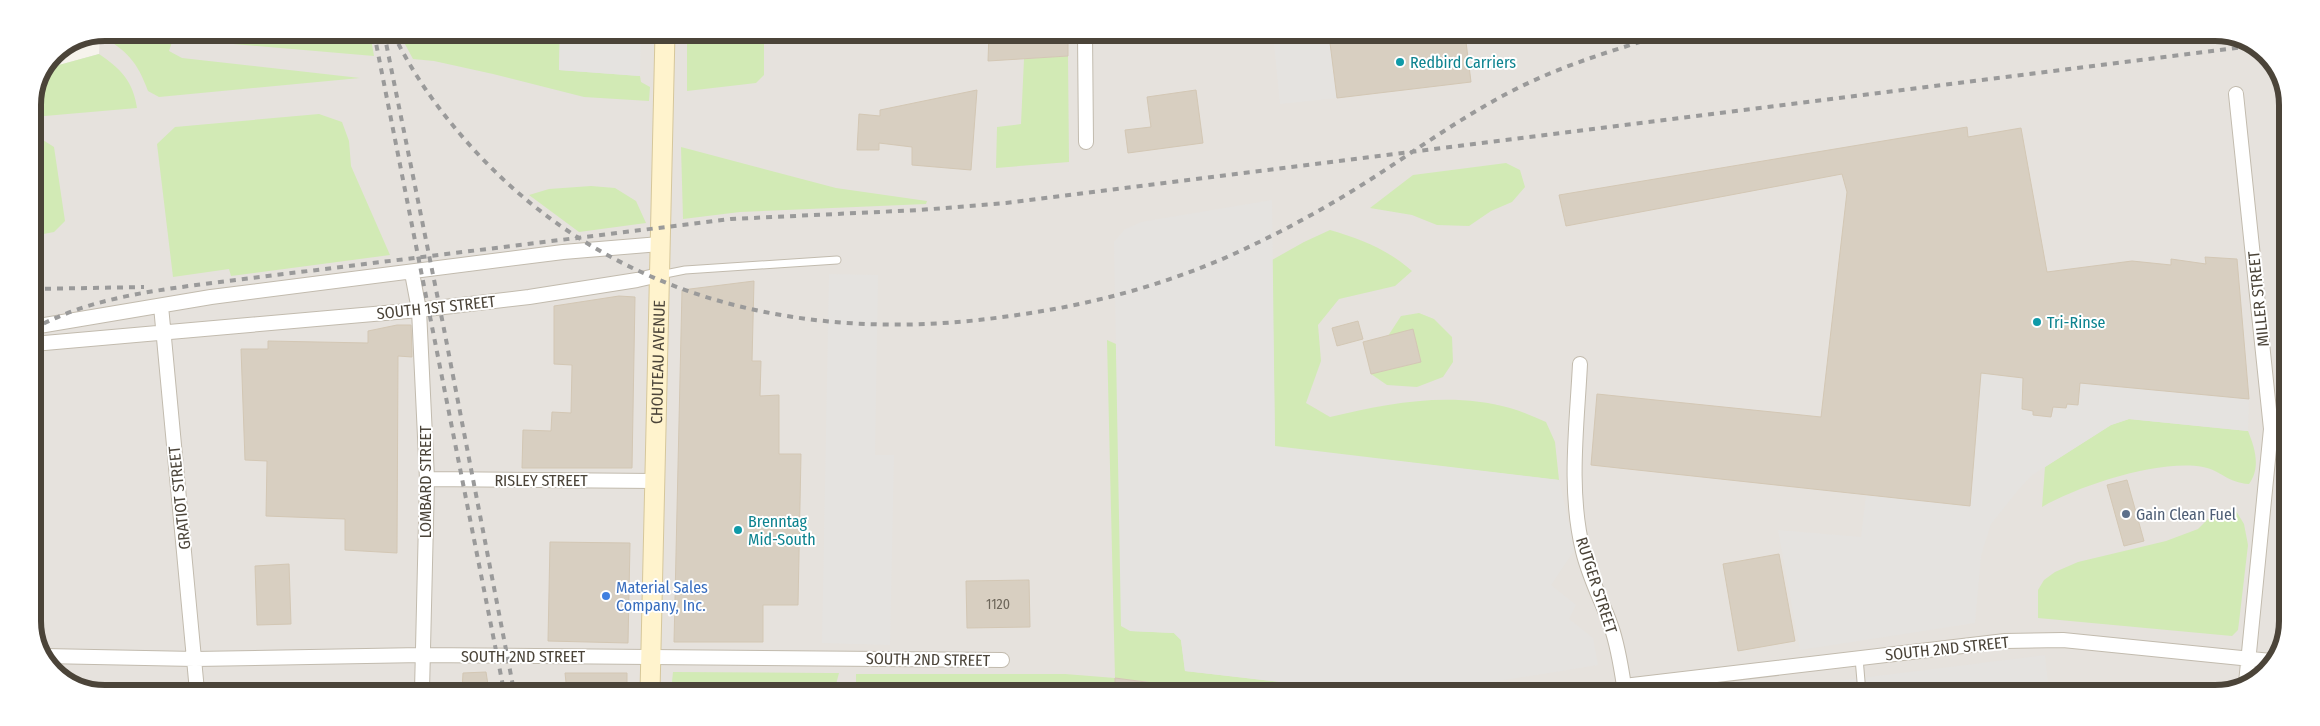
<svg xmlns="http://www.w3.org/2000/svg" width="2320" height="726" viewBox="0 0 2320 726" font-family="'Fira Sans Condensed',sans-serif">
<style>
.industrial{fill:#e6e2dd}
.green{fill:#d2eab5}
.parking{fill:#e5e3e0}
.building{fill:#d8cfc1;stroke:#d3c7b4}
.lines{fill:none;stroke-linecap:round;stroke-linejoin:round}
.lane-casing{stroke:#c2bbae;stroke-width:9}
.street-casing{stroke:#c2bbae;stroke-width:16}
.secondary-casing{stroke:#d6c79b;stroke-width:21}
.lane{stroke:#fff;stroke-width:7}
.street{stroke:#fff;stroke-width:14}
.secondary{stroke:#fff3cd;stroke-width:19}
.rail{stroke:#9a9a9a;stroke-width:4;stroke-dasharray:6 6;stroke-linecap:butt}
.culture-dot{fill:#0f9aa8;stroke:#fff;stroke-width:2}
.service-dot{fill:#5c6f8a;stroke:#fff;stroke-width:2}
.shop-dot{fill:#3f7fe0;stroke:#fff;stroke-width:2}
.labels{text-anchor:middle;stroke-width:4;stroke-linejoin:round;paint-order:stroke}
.number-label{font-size:14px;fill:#6e675b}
.culture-label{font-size:16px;fill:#0d838f;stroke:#fff;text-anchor:start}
.street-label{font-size:16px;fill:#4b4439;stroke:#fff}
.service-label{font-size:16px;fill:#4e5e75;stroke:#fff;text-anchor:start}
.shop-label{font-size:16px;fill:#366cbe;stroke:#fff;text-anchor:start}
.rim{fill:none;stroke:#4b4439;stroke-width:6}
</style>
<rect width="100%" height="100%" fill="#f6f3ec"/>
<!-- industrial -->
<path class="industrial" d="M111 33 2234 35 2272 61 2287 101 2285 640 2259 678 2215 693 86 691 48 665 33 625V105L48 68 99 54 100 35Z"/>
<!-- green -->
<path class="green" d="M111 33H370L374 56 199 41 172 42 169 51 182 58 360 78 159 97 148 91C137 61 127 51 100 35Z
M399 33H560L559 70 640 76 641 82 650 87 649 101 584 97 493 74 434 61 413 59Z
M687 33H764V75L756 83 687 91Z
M99 54C121 69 133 81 137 108L33 117V105L48 68Z
M1068 56 1069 162 996 168 997 127 1021 124 1024 59Z
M319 114 342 122 349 141 351 166 390 255 231 276 229 269 173 277 157 144 175 127Z
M43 140 54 147 65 221 54 232 33 236V141Z
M681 147 836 188 927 201 926 204 740 212 683 219Z
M1506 163 1520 170 1525 187 1512 202 1491 211 1469 226 1437 225 1412 215 1370 208 1413 175Z
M591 186 615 188 636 201 646 223 579 232 529 195 549 189Z
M1330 230C1361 239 1387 249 1412 271L1395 286 1339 299 1318 325 1321 361 1306 403 1330 417C1389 403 1450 391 1510 408 1522 411 1534 417 1546 422L1555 442 1559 480 1275 447 1272 260 1304 242Z
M1419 313 1434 319 1452 337 1453 362 1443 377 1417 387 1387 385 1371 374 1421 362 1413 330 1388 336 1401 316Z
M1107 340 1116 344 1130 631 1174 633 1181 640 1185 671 1367 692H1234L1115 678V692H856V674H1065L1115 678Z
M2129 419 2248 431C2255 448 2261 468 2249 484 2228 483 2220 470 2203 467 2160 459 2080 485 2042 507L2045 467 2111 425Z
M2228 509 2236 511 2244 524 2248 545 2239 622 2238 630 2232 636 2038 618V590L2044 580 2055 572 2078 562 2166 541 2198 529 2210 517Z
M673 672 829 673H839L834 692H671Z"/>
<!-- parking -->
<path class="parking" d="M560 33H641L640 76 559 70Z
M1273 34H1346V41L1330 43 1337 98 1280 104Z
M1272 200 1275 446 1559 480 1575 549 1551 585 1576 605 1569 619 1593 638 1598 665 1424 693 1367 692 1185 671 1181 640 1174 633 1130 631 1121 626 1114 242 1124 230 1141 222Z
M829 274 878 275 875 455H894L890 645 822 643Z
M1981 373 2023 378 2022 409 2033 411V415L2051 417 2053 407 2066 408 2067 404H2078L2080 383 2249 399 2248 431 2129 419 2111 425 2031 476 2019 489 1991 524 1981 556 1975 623 1800 650 1778 530 1861 537 1866 495 1969 506Z
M2045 655 2049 693H1821V683Z"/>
<!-- building -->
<path class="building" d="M989 34H1068V56L988 61Z
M1403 34H1465L1471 82 1337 98 1330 43Z
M977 90 971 170 912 165V147L879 143V150H857L859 114 880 116V110Z
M1196 90 1203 143 1128 153 1125 130 1151 127 1147 97Z
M1967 127 1968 137 2021 128 2047 272 2132 261 2171 265V259L2206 264 2205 257 2237 259 2249 399 2080 383 2078 405 2067 404 2066 408 2053 407 2051 417 2033 415V411L2022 409 2023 378 1981 373 1970 506 1591 465 1597 394 1821 417 1847 192 1842 174 1566 226 1559 195Z
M754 281 752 361H761L760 396 779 395V454H801L798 605H763V642H674L682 290Z
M619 296 635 297 632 468H522L523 430 551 431 552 412 571 413 572 365 554 364V306Z
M1358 321 1363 339 1337 346 1332 328Z
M397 325H411L412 352V357L398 356 397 553 345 550V519L266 516 267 461 245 460 241 349H268V341L368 343V331Z
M1413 329 1421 362 1371 374 1363 342Z
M2127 480 2144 541 2124 546 2107 485Z
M550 542 630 543 628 643 548 641Z
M1779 554 1795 641 1738 651 1723 564Z
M289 564 291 624 257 625 255 566Z
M1029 580 1030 627 967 628 966 581Z
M486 672 489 691H462L463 673Z
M565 673H627V692H567Z
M1115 678 1161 684V692H1115Z"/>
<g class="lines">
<defs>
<path id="lane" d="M660 275 685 270 837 260
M2271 429H2286
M1859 658 1862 693"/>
<path id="street" d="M1085 34 1086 142
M2236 94 2271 429 2246 683
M412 273 419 310 427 479 422 691
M161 306 197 691
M33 327 211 297 563 252 660 244
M33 344 419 310 529 297 637 280 659 275
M1580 364C1577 425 1568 490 1583 551 1589 577 1602 601 1611 626 1618 646 1621 666 1624 686L2005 641 2063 640 2271 661
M427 479 655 481
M44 656 195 659 422 655 1002 660"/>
<g id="secondary">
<path id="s1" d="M650 692 665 33"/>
</g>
</defs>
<!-- lane casing -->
<use href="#lane" class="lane-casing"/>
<!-- street casing -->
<use href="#street" class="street-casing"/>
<!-- secondary casing -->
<use href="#secondary" class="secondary-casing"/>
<!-- lane -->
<use href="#lane" class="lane"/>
<!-- street -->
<use href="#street" class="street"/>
<!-- secondary -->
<use href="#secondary" class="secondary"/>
<!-- rail -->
<path class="rail" d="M374 33 504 691
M384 33 443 324 514 691
M393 33C414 77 443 116 476 152 616 303 812 345 1010 316 1085 306 1158 287 1227 257 1276 235 1323 210 1368 181 1415 151 1460 118 1510 92 1560 66 1613 50 1667 34
M33 289 144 287
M33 329C93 296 160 290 227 281L731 219 920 210 1006 203 2251 46"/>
</g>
<!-- markers -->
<g class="culture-dot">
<circle cx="1400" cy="62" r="5"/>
<circle cx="2037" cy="322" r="5"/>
<circle cx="738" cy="530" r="5"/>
</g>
<circle class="service-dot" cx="2126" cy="514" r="5"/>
<circle class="shop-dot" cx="606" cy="596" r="5"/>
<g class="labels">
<!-- number labels -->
<g class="number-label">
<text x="998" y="609">1120</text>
</g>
<!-- culture labels -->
<g class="culture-label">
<text x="1410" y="68">Redbird Carriers</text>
<text x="2047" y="328">Tri-Rinse</text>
<text x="748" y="527">Brenntag<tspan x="748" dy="18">Mid-South</tspan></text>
</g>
<!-- street labels -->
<g class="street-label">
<text transform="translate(2258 299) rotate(-96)" y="6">MILLER STREET</text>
<text transform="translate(436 307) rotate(-6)" y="6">SOUTH 1ST STREET</text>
<text dy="6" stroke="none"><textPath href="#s1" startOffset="330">CHOUTEAU AVENUE</textPath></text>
<text x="541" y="486">RISLEY STREET</text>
<text transform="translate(425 482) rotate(-90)" y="6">LOMBARD STREET</text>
<text transform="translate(179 498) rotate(-96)" y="6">GRATIOT STREET</text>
<text transform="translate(1597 585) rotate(72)" y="6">RUTGER STREET</text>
<text transform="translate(1947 648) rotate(-6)" y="6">SOUTH 2ND STREET</text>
<text x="523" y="662">SOUTH 2ND STREET</text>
<text transform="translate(928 659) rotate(1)" y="6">SOUTH 2ND STREET</text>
</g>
<!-- service labels -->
<g class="service-label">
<text x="2136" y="520">Gain Clean Fuel</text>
</g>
<!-- shop labels -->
<g class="shop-label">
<text x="616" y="593">Material Sales<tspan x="616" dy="18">Company, Inc.</tspan></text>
</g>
</g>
<!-- crop -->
<path d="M0 0H2320V726H0ZM105 41H2215A64 64 0 0 1 2279 105V621A64 64 0 0 1 2215 685H105A64 64 0 0 1 41 621V105A64 64 0 0 1 105 41Z" fill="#fff" fill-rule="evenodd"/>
<path class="rim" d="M105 41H2215A64 64 0 0 1 2279 105V621A64 64 0 0 1 2215 685H105A64 64 0 0 1 41 621V105A64 64 0 0 1 105 41Z"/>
</svg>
